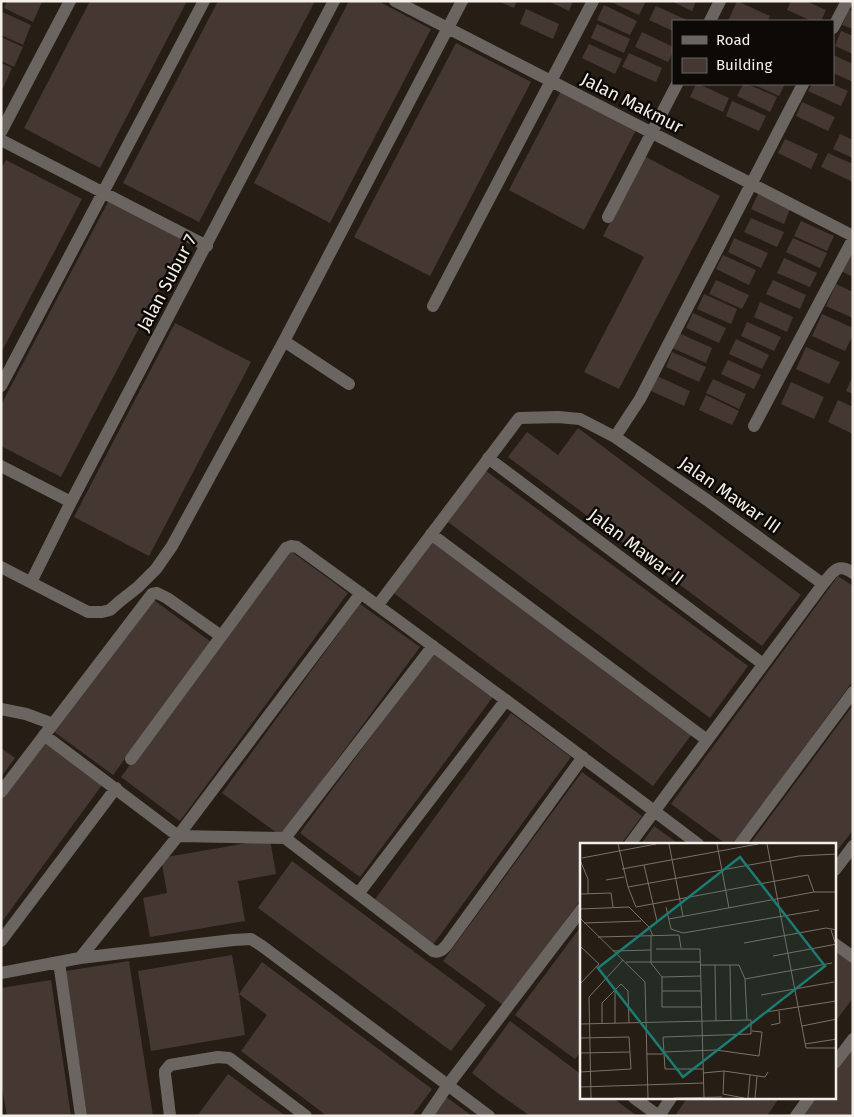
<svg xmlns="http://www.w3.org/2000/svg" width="854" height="1117" viewBox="0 0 854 1117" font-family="'Fira Sans',sans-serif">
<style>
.building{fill:#453833}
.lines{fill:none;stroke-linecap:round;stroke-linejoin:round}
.minor{stroke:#6b6562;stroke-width:12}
.labels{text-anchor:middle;stroke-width:5;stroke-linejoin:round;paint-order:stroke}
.street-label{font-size:18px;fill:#f5efe9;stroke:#0c0906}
.inset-road{fill:none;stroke:#79726a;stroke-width:1}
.view{fill:#1a7c74;fill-opacity:0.15;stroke:#1a7c74;stroke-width:2.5}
.inset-edge{fill:none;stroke:#f5efe9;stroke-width:2.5}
</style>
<rect width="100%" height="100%" fill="#261e15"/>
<!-- building -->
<path class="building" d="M7 1H41L42 2 33 22 4 8Z
M90 1H187L100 168 24 128Z
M218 1H315L199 222 123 183Z
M349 1H378L431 29 330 223 254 183Z
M498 1H517L514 8Z
M548 1H573L569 11Z
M609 1H646L639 15Z
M671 1H696L692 11Z
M737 1 770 16 768 21H728Z
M791 1H806L826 10 821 21H812L787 10Z
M604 5 637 21 630 35 597 20Z
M656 6 689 21H673V31L649 20Z
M526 9 559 24 553 39 520 24Z
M849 10 853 11V29L842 25Z
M2 12 31 25 23 45 1 35Z
M597 24 630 39 624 53 591 38Z
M841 31 853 36V54L835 46Z
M642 32 673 47V52L668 62 635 47Z
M1 37 23 47 14 67 1 61Z
M456 43 531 82 430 276 354 237Z
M589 44 622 59 615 74 582 58Z
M629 53 662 68 656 82 622 67Z
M833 55 853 64V82L833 73Z
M1 63 12 68 3 88 1 87Z
M696 84H699L729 98 723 112 690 97Z
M743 84H747L777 97 770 112 737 96Z
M752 84H785L779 96Z
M812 84H832L848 91 841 106 808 91Z
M562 89 637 128 584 230 509 190Z
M732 101 766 116 759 131 726 116Z
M802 102 835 117 828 131 796 116Z
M840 134 853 140V158L833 149Z
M785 139 818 154 811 169 778 153Z
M828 153 853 164V182L821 167Z
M644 156 720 196 619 389 584 372 644 257 603 236Z
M6 160 82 199 1 353V169Z
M758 194 790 209 784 224 751 209Z
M109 200 185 240 61 477 1 446V405Z
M751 218 784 232 777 247 744 232Z
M801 221 834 236 827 251 794 236Z
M734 238 768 253 761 268 728 252Z
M793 238 827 253 820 268 786 252Z
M853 250V277L841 271Z
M723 255 756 270 749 285 716 269Z
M784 258 817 273 810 287 777 273Z
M716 280 749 295 742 309 709 294Z
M773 280 806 295 800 309 766 294Z
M836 284 853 292V318L826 306Z
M704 294 737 309 731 324 697 309Z
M760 302 793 317 787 332 754 317Z
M693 313 726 328 719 343 686 328Z
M822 314 853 328V335L845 351 812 336Z
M747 322 781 337 774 351 741 336Z
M175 323 251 362 149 556 74 517Z
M679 333 712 348 706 363 672 348Z
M736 339 769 355 762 369 729 354Z
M806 347 840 362 829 384 796 369Z
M672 352 706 367 699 382 666 367Z
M728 360 761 375 754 389 721 374Z
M657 376 690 391 684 406 651 391Z
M853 376V394L846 391Z
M713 379 746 394 739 409 706 393Z
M791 382 824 397 814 419 781 404Z
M706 395 739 411 732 425 699 410Z
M838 400 853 407V434L828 422Z
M578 428 801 595 762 646 508 457 527 432 558 455Z
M486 471 748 666 710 718 448 522Z
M430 539 692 734 653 786 391 591Z
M288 549 348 593 180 821 121 777Z
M838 576 853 586V681L733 844H726L671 804Z
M151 598 211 642 113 775 53 731Z
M360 604 420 647 281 836 222 793Z
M435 650 495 694 360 877 300 833Z
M853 705V830L843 843 835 853V844H750Z
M511 713 571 757 432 946 373 902Z
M45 738 105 781 1 923V798Z
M1 748 15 758 1 777Z
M582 772 642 816 621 844H582V898L503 1005 443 961Z
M654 826 679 844H641Z
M270 839 276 874 238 881 245 921 150 937 143 898 167 893 161 858Z
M292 861 486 1005 451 1051 258 908Z
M582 925V1050L575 1059 515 1015Z
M835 945 853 958V998L835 1022Z
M232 955 239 994 262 962 432 1089 412 1116H327L241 1051 267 1015 239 994 245 1035 151 1051 138 971Z
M129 961 153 1116H87L66 971Z
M51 980 71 1116H7L1 1082V988Z
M510 1021 582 1075V1098H613L637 1116H530L495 1091 472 1073Z
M853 1048V1116H803L816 1098H835V1072Z
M228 1074 270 1105 286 1116H197Z
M445 1096 472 1116H430Z
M687 1098H779L767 1116H675Z"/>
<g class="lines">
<!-- minor -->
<path class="minor" d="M395 1 853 236
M710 21 720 1
M833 28 847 1
M1 132 70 1
M1 140 207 246
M608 217 677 84
M433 306 593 1
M284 341 349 384
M1 386 204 1
M754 426 853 239
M615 437 640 399 803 84
M488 458 763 664
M1 466 71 502
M431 534 707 740
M1 567 88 612H102L110 610 119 602 138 587 156 569 172 546 284 341 462 1
M31 582 71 502 334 1
M378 605 519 418 558 417 580 419 615 437 707 500 823 584
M1 709 26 714 53 724
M44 735 178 836 285 838 433 951C439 953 442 950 446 946L583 757
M131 759 286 548 291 546 297 547C432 644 565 744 698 844
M1 792 152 594 157 593 167 598 221 636
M285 838 433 646
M630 844 823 584C833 572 837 562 853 573
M740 844 853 692
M835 870 853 846
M358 894 506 700
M1 941 116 788
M835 944 853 957
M80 958 178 836 361 593
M59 962 81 1116
M1 973 80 958 233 940 251 939 262 946 489 1116
M835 1063 853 1039
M634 1098 659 1116
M170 1116 165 1074V1071L170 1065 218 1057 229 1058 232 1060 306 1116
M427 1116 448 1085 582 909
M659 1116 671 1098
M796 1116 809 1098"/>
</g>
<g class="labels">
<!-- street labels -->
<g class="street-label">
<text transform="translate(632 103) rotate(27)" y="6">Jalan Makmur</text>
<text transform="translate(167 283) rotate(-62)" y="6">Jalan Subur 7</text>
<text transform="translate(730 495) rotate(35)" y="6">Jalan Mawar III</text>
<text transform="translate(636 547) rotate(37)" y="6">Jalan Mawar II</text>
</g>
</g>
<!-- overview -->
<g transform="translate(580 843)">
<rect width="256" height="256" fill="#261e15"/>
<path class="inset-road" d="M38 1 48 44 219 13 257 11M89 1 103 73M137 1 149 65M187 1 226 205H257M2 15 76 1M0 17 8 36V51M64 22 77 78M42 26 178 1M26 37 44 34M48 44 56 64 228 32 234 49M0 51 31 50 33 64M86 64 91 86 103 90 239 67M0 66 49 64 69 84 73 93M0 75 65 139 68 255M89 76 234 49H257M4 80 61 78M251 87 257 105M71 93V120L82 134V164H122M18 94 99 92 101 105M164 100 246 85 257 87M0 103 19 121 0 141M76 106H120L124 255M33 108 71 107M193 113 257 101M46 119H120M120 122H159L165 136 167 177M135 122 136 178M150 122 151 177M82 134 121 133M165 136 252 120M35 147V180M82 148H121M181 152 254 139M186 169 256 158M0 181 171 177V191L83 194 85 226H123M22 181V160L41 141 48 148 49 180M191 182 200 180 199 168M222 183 257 176M0 195 49 194 51 226 0 229M225 201 257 196M83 209 136 207 179 213 182 189 172 188M0 210 50 209M67 211H83M144 228 143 251 164 255M123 230 144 228 185 234 188 229M0 244 124 240M11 255 9 154 43 117M94 255 142 254M168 255 170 232M175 255 177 233"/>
<path class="view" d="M160 14 245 123 103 234 18 125Z"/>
<rect width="256" height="256" class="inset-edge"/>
</g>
<!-- border -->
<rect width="854" height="1117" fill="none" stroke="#f5efe9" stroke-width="5"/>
<!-- legend -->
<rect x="672" y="20" width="162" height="65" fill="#0c0906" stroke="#696561"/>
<rect x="682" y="36" width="25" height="8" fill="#6b6562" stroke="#696561"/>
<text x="716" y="45" font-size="15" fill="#f5efe9">Road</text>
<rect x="682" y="58" width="25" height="15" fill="#453833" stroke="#696561"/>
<text x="716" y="70" font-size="15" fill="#f5efe9">Building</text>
</svg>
